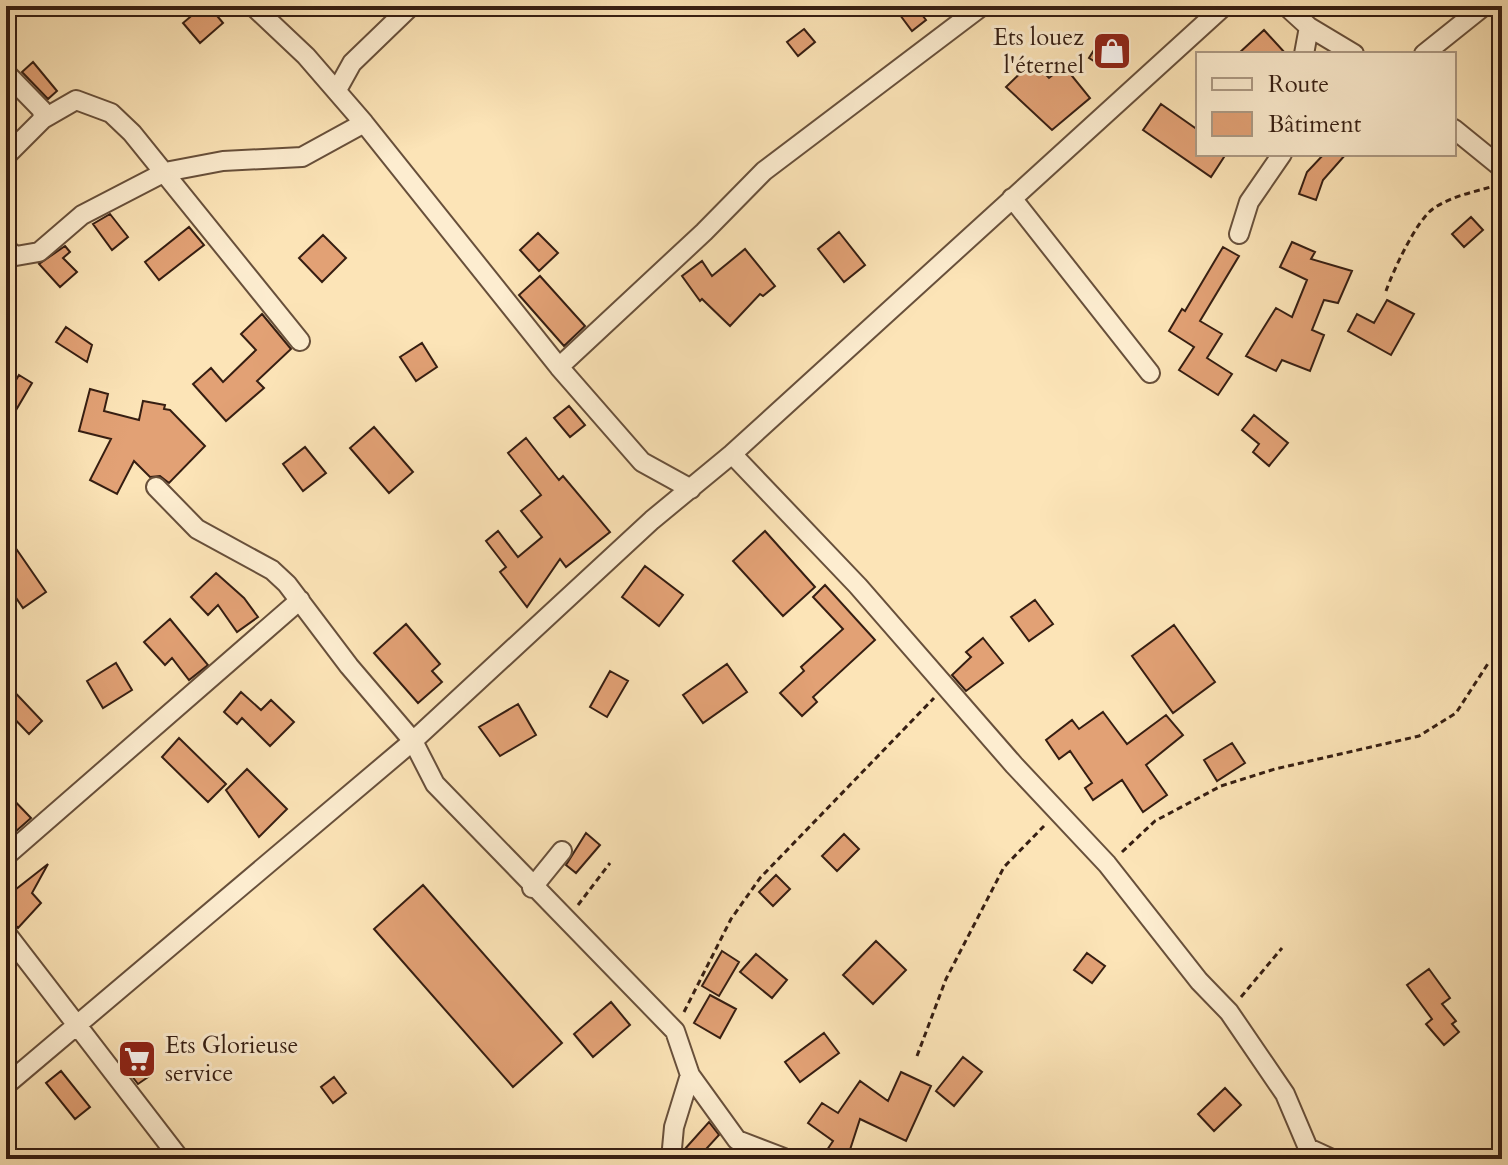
<svg xmlns="http://www.w3.org/2000/svg" width="1508" height="1165" viewBox="0 0 1508 1165" font-family="Cardo,serif">
<style>
.building{fill:#e2a175;stroke:#361e12;stroke-width:2}
.lines{fill:none;stroke-linecap:round;stroke-linejoin:round}
.street-casing{stroke:#68503b;stroke-width:22}
.path{stroke:#361e12;stroke-width:3;stroke-dasharray:6 4;stroke-linecap:butt}
.street{stroke:#fdedd0;stroke-width:18}
.labels{text-anchor:middle;stroke-width:6;stroke-linejoin:round;paint-order:stroke}
.poi-label{font-size:24px;fill:#361e12;stroke:#fdedd0;text-anchor:end}
</style>
<rect width="100%" height="100%" fill="#fce4b7"/>
<filter id="stains"><feTurbulence type="fractalNoise" baseFrequency=".0025" numOctaves="4"/><feColorMatrix values="0 0 0 0 .2 0 0 0 0 .09 0 0 0 0 .02 0 0 0 .5 -.17"/></filter>
<radialGradient id="worn" r=".72"><stop offset=".6" stop-color="#630" stop-opacity="0"/><stop offset="1" stop-color="#630" stop-opacity=".3"/></radialGradient>
<!-- building -->
<path class="building" d="M203 6H209L223 23 200 43 183 23Z
M911 6H915L926 20 912 31 900 15Z
M804 29 815 42 798 56 787 42Z
M1264 30 1286 54H1238Z
M1099 42 1113 56 1105 68 1089 58Z
M1033 61 1049 78 1064 66 1090 98 1052 130 1006 87Z
M33 62 57 91 48 99 22 72Z
M1161 104 1198 130V154H1226L1211 177 1143 130Z
M1324 154H1346L1323 180 1316 200 1299 194 1307 172Z
M110 214 128 237 112 250 93 224Z
M1471 217 1483 230 1464 247 1452 234Z
M189 227 204 245 159 280 145 262Z
M839 232 865 265 844 282 818 249Z
M538 233 558 253 539 271 520 250Z
M323 235 346 258 322 282 299 258Z
M1292 242 1315 252 1311 259 1352 271 1338 303 1324 300 1312 330 1324 335 1310 371 1282 360 1276 371 1246 356 1276 308 1292 317 1307 280 1280 267Z
M65 246 70 252 63 258 77 272 60 287 39 264Z
M1223 247 1239 256 1200 321 1222 334 1207 358 1232 374 1218 395 1179 370 1194 347 1169 331 1182 309 1185 311Z
M745 249 775 286 763 296 760 294 730 326 702 299 700 301 682 276 702 261 712 276Z
M540 276 585 326 564 346 519 295Z
M1387 300 1414 314 1391 355 1348 331 1357 314 1374 323Z
M262 314 291 349 257 381 264 388 226 421 193 384 211 368 223 382 256 350 241 334Z
M66 327 92 345 87 362 56 342Z
M422 343 437 367 416 381 400 357Z
M19 375 32 383 6 427V397Z
M90 389 108 394 104 411 139 420 143 401 165 405 164 409 170 410 205 446 169 483 160 476 150 477 134 461 117 494 90 480 111 439 79 431Z
M569 406 585 425 570 437 554 418Z
M1254 415 1288 443 1269 466 1253 452 1259 444 1242 430Z
M374 427 413 472 389 493 350 448Z
M526 438 559 480 563 476 610 532 566 567 560 559 527 607 500 572 506 567 486 541 498 531 518 557 542 537 521 511 541 495 508 453Z
M305 447 326 473 303 491 283 464Z
M765 531 815 587 783 616 733 561Z
M6 534 46 592 23 608 6 583Z
M645 566 683 595 659 626 622 597Z
M216 573 244 598 258 617 237 632 218 605 208 615 191 597Z
M825 585 875 640 813 697 817 702 802 716 780 693 804 671 801 667 843 629 813 597Z
M1035 600 1053 624 1029 641 1011 617Z
M170 619 208 665 189 680 172 658 165 665 144 642Z
M406 624 440 664 432 671 442 682 418 703 374 653Z
M1174 625 1215 682 1173 713 1132 656Z
M983 638 1003 663 966 691 952 675 971 657 966 652Z
M116 663 132 690 103 708 87 681Z
M727 664 747 692 703 723 683 695Z
M610 671 628 681 607 717 590 707Z
M6 683 42 721 29 734 6 710Z
M241 692 261 710 271 700 294 722 270 746 242 718 237 724 224 712Z
M518 704 536 735 500 756 479 727Z
M1103 712 1127 744 1166 715 1183 735 1146 765 1167 795 1143 812 1122 780 1093 800 1085 788 1092 783 1070 751 1059 759 1046 740 1072 720 1079 729Z
M179 738 226 784 208 802 162 757Z
M1232 743 1245 763 1217 781 1204 760Z
M247 769 287 809 259 837 226 790Z
M6 792 31 818 6 840Z
M586 833 600 845 576 873 566 865Z
M844 834 859 849 837 871 822 856Z
M48 864 32 893 41 903 18 928 6 915V897Z
M776 875 790 889 773 906 759 892Z
M423 885 562 1043 513 1087 374 929Z
M876 941 906 970 873 1004 843 975Z
M722 951 739 962 719 996 702 986Z
M1087 953 1105 966 1092 983 1074 970Z
M756 954 787 980 772 998 740 972Z
M1429 969 1450 998 1442 1004 1456 1021 1452 1024 1459 1032 1444 1045 1426 1024 1432 1019 1407 985Z
M710 995 736 1009 720 1038 694 1023Z
M611 1002 630 1025 593 1057 574 1034Z
M824 1033 839 1053 800 1082 785 1062Z
M138 1056 151 1075 138 1084 124 1066Z
M963 1057 982 1072 954 1106 936 1091Z
M61 1071 90 1107 75 1119 46 1083Z
M901 1072 931 1086 906 1141 860 1119 847 1159H821L833 1141 808 1123 822 1103 838 1113 860 1081 888 1101Z
M334 1077 346 1093 333 1103 321 1087Z
M1225 1088 1241 1105 1214 1131 1198 1114Z
M709 1122 719 1135 697 1159H683L684 1150Z"/>
<g class="lines">
<defs>
<path id="street" d="M253 6 306 56 364 123
M1286 6 1309 27 1354 54
M1304 54 1309 27
M1424 54 1484 6
M6 73 42 110 43 119 6 156
M337 90 352 63 411 6
M43 119 76 100 111 113 132 133 300 341
M1454 129 1502 168
M1012 198 1150 373
M1239 234 1249 202 1282 154
M6 249 16 256 39 252 82 215 165 172 223 161 302 157 364 123 559 367 704 232 764 171 982 6
M559 367 642 462 691 489
M732 454 858 586 1014 765 1107 864 1199 981 1229 1012 1285 1094 1308 1148 1332 1159
M156 487 197 529 272 570 287 584 349 666 413 741 435 784 675 1031 690 1075 674 1127 671 1159
M6 856 300 600
M532 888 562 851
M6 933 180 1159
M690 1075 737 1140 784 1158
M6 1085 413 741 652 520 732 454 1224 6"/>
</defs>
<!-- street casing -->
<use href="#street" class="street-casing"/>
<!-- path -->
<path class="path" d="M1386 291C1393 271 1417 219 1434 208 1452 196 1474 192 1494 186
M1122 852 1155 821 1221 786 1275 769 1419 736 1456 713 1489 662
M578 905 610 863
M1241 997 1282 948
M684 1012 731 919 760 878 934 698
M917 1056 946 979 1004 867 1044 826"/>
<!-- street -->
<use href="#street" class="street"/>
</g>
<!-- icons -->
<defs>
<symbol id="shop-square" viewBox="-11 -11 22 22"><rect x="-9" y="-9" width="18" height="18" rx="4" fill="#8f2418" stroke="#fdedd0"/><path d="M-5-2.5h2.3a2.7 3.5 0 0 1 5.4 0H5L5.5 6h-11ZM-1.5-2.5h3a1.5 2.3 0 0 0-3 0Z" fill="#fff"/></symbol>
<symbol id="supermarket-square" viewBox="-11 -11 22 22"><rect x="-9" y="-9" width="18" height="18" rx="4" fill="#8f2418" stroke="#fdedd0"/><path d="M-6-5.5h2.5l.6 2H6L4.5 2H-2.5L-4.4-4H-6ZM-1.5 3.2a1.3 1.3 0 1 0 .1 0ZM3 3.2a1.3 1.3 0 1 0 .1 0Z" fill="#fff"/></symbol>
</defs>
<g fill-rule="evenodd">
<use href="#shop-square" x="1090" y="29" width="44" height="44"/>
<use href="#supermarket-square" x="115" y="1037" width="44" height="44"/>
</g>
<g class="labels">
<!-- poi labels -->
<g class="poi-label">
<text x="1084" y="45">Ets louez<tspan x="1084" dy="28">l'éternel</tspan></text>
<text x="165" y="1053" text-anchor="start">Ets Glorieuse<tspan x="165" dy="28">service</tspan></text>
</g>
</g>
<!-- margin -->
<rect width="1508" height="1165" fill="none" stroke="#fce4b7" stroke-width="32"/>
<rect x="8" y="8" width="1492" height="1149" fill="none" stroke="#361e12" stroke-width="4"/>
<rect x="16" y="16" width="1476" height="1133" fill="none" stroke="#361e12" stroke-width="2"/>
<!-- legend -->
<rect x="1196" y="52" width="260" height="104" fill="#fdedd0" stroke="#ad9a84" stroke-width="2"/>
<rect x="1212" y="78" width="40" height="12" fill="#fdedd0" stroke="#ad9a84" stroke-width="2"/>
<text x="1268" y="92" font-size="24" fill="#361e12">Route</text>
<rect x="1212" y="112" width="40" height="24" fill="#e2a175" stroke="#ad9a84" stroke-width="2"/>
<text x="1268" y="132" font-size="24" fill="#361e12">Bâtiment</text>
<rect width="100%" height="100%" filter="url(#stains)"/>
<rect width="100%" height="100%" fill="url(#worn)"/>
</svg>
